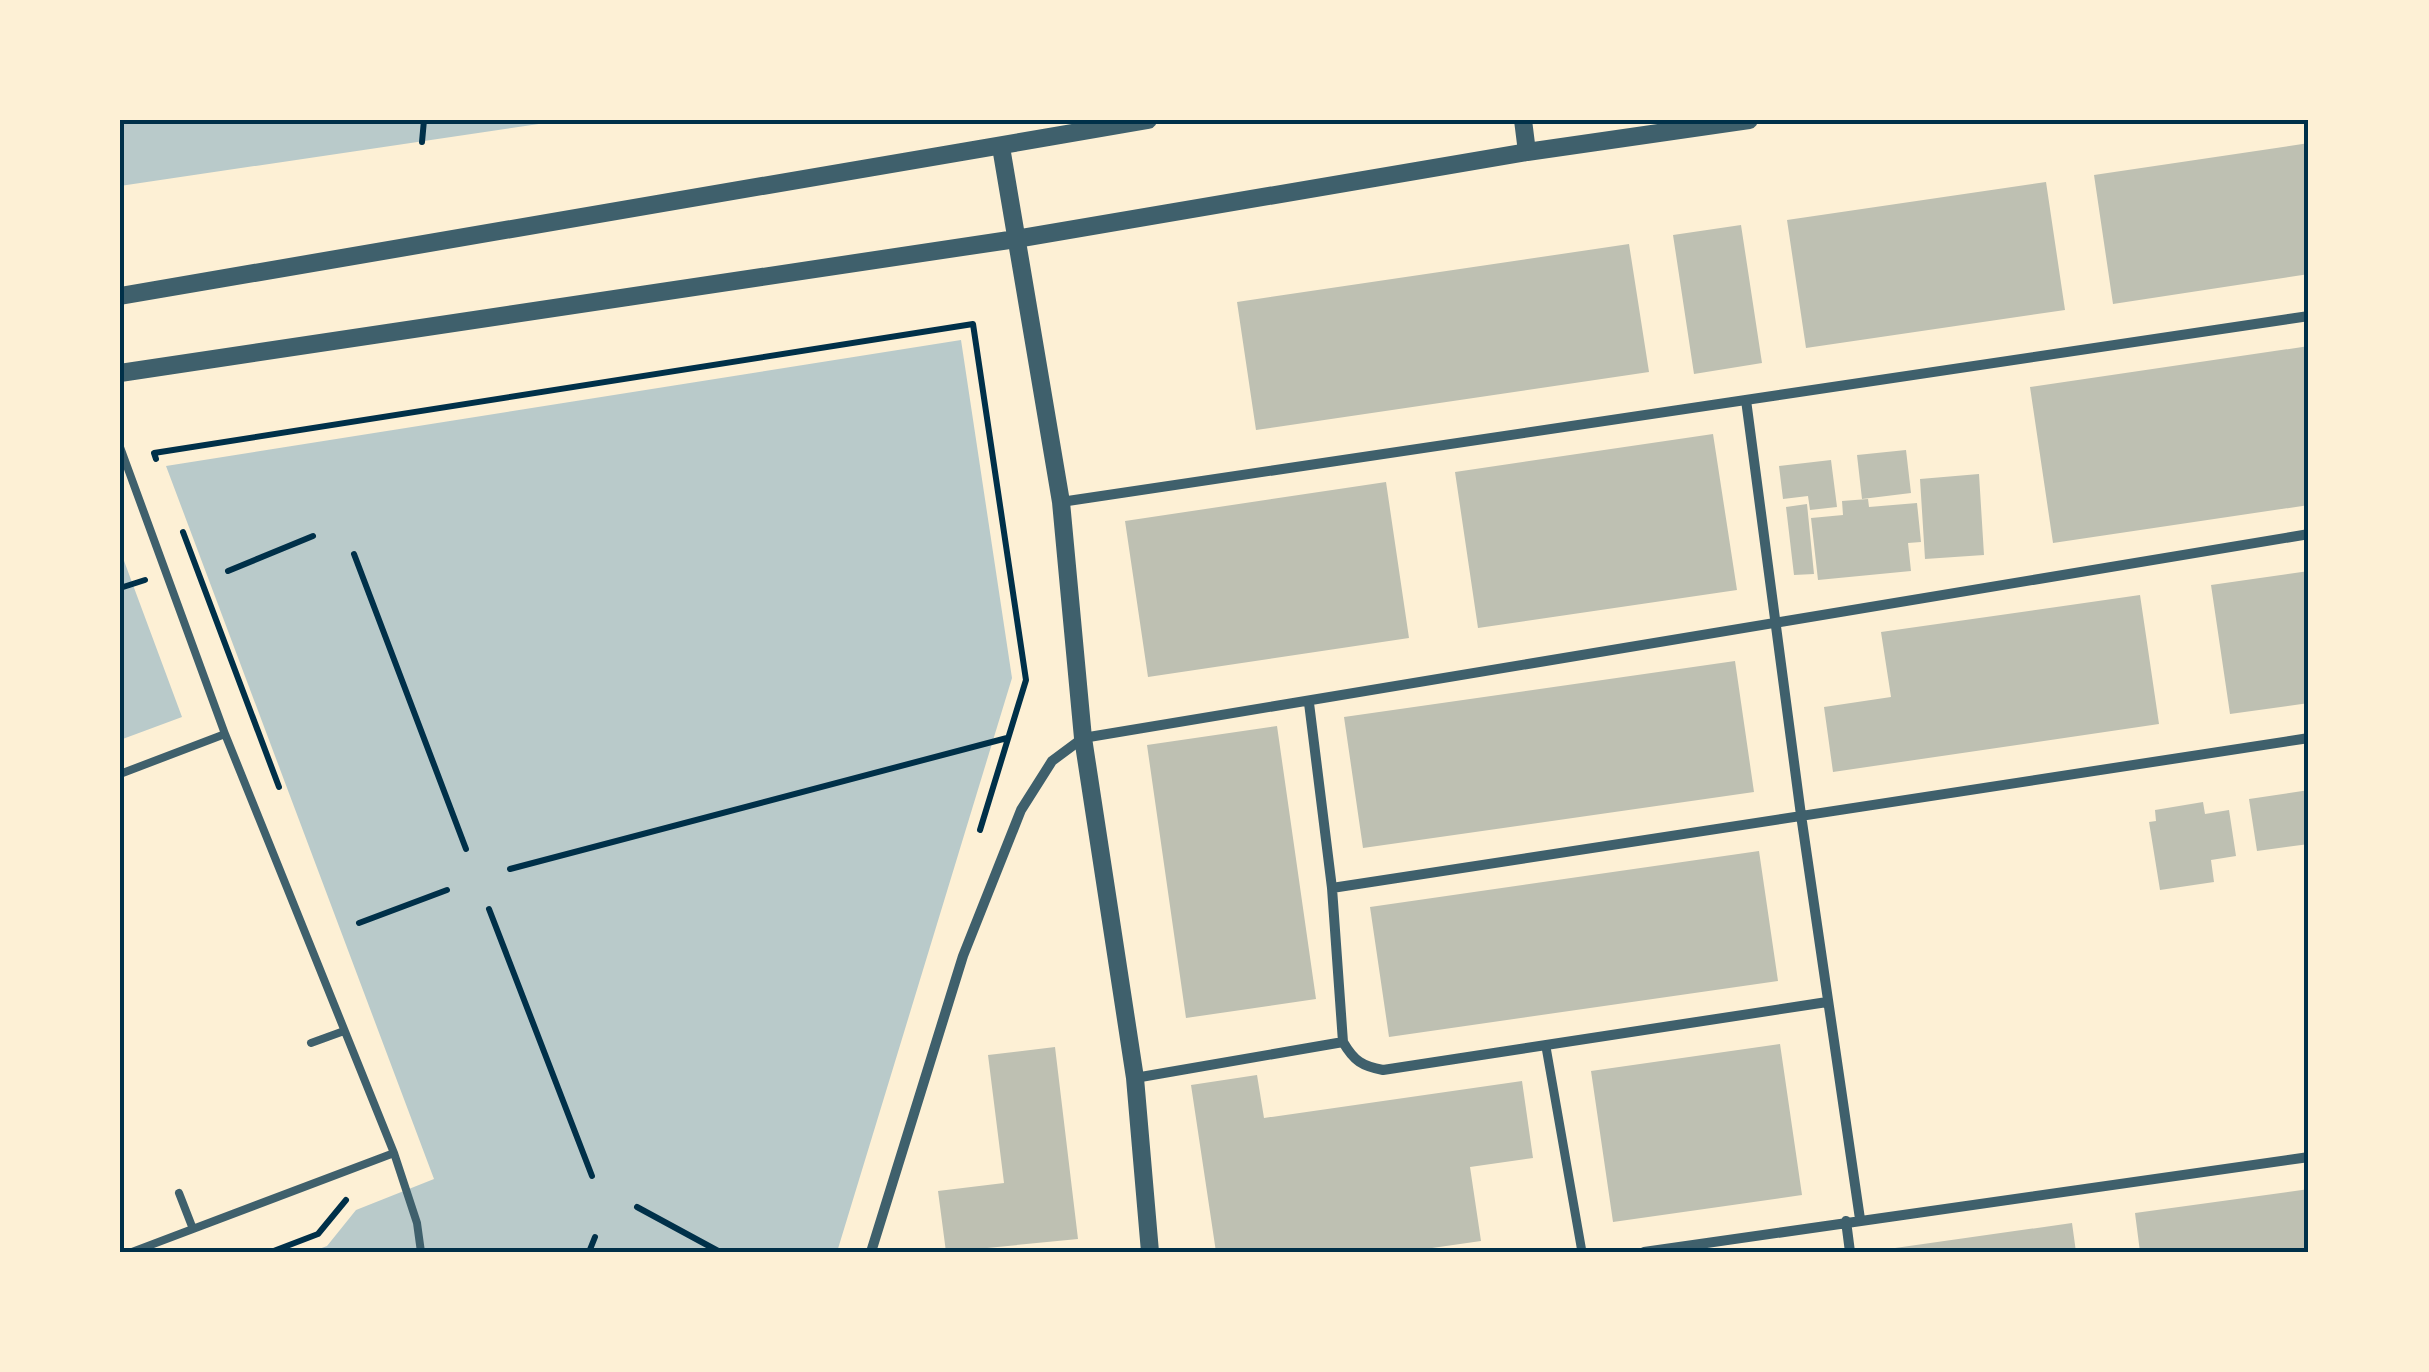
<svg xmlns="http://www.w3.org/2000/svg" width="2429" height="1372" viewBox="0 0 2429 1372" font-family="Rubik,sans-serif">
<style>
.green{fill:#b9caca}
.building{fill:#bec0b2}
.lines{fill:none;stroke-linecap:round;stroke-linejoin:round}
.path{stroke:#003049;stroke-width:6}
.service{stroke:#3f606c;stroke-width:8}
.pedestrian{stroke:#3f606c;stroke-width:9}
.minor{stroke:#3f606c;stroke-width:10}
.tertiary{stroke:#3f606c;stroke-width:18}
.neatline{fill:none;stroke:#003049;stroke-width:4}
</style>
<rect width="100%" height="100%" fill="#fdf0d5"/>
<!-- green -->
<path class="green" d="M120 120H566L120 186Z
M961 340 1012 678 837 1252H311L327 1246 356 1210 434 1179 166 466Z
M120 550 182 717 120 740Z"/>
<!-- building -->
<path class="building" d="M2309 143V274L2113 304 2094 175Z
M2046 182 2065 310 1806 348 1787 220Z
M1741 225 1762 363 1694 374 1673 235Z
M1629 244 1649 372 1256 430 1237 302Z
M2309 346V505L2053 543 2030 387Z
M1713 434 1737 590 1478 628 1455 472Z
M1906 450 1911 493 1862 499 1857 455Z
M1831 460 1837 507 1810 510 1808 496 1783 499 1779 466Z
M1979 474 1984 555 1925 559 1920 479Z
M1386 482 1409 638 1148 677 1125 521Z
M1868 499 1869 507 1917 503 1921 542 1908 543 1911 571 1818 580 1811 518 1843 515 1842 501Z
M1807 504 1814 574 1794 575 1786 507Z
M2309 571V703L2230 714 2211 585Z
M2140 595 2159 724 1833 772 1824 707 1891 697 1881 632Z
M1735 661 1754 792 1363 848 1344 717Z
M1277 726 1316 999 1186 1018 1147 745Z
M2309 790V844L2257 851 2249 799Z
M2203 802 2205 814 2229 810 2236 856 2211 860 2214 882 2160 890 2149 822 2156 821 2155 810Z
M1759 851 1778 981 1389 1037 1370 907Z
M1780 1044 1802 1195 1613 1222 1591 1071Z
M1055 1047 1078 1239 946 1252 938 1191 1004 1183 988 1055Z
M1257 1075 1264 1118 1522 1081 1533 1158 1470 1167 1481 1241 1404 1252H1216L1191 1085Z
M2309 1189V1252H2140L2135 1213Z
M2072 1223 2076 1252H1881V1250Z"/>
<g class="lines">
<!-- path -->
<path class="path" d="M422 142 424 120
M156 459 154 453 973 324 1026 680 980 830
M183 532 279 787
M354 554 466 849
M228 571 313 536
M120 588 145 580
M510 869 1007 738
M489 909 592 1176
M359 923 447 890
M637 1207 720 1252
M271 1252 318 1234 346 1200
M589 1252 595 1237"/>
<!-- service -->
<path class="service" d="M120 447 225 734 394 1153 417 1223 421 1252
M120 774 225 734
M311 1043 344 1031
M179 1193 193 1229
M132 1252 394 1153"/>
<!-- pedestrian -->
<path class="pedestrian" d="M1546 1047 1582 1252"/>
<!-- minor -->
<path class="minor" d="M1746 400 1801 815 1860 1219
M1061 502 2309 316
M1309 703 1332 888 1343 1042C1354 1061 1362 1066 1383 1070L1827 1002
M1332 888 2309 738
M1135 1078 1343 1042
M1846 1221 1850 1252
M871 1252 963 956 1021 810 1052 761 1083 738 2309 534
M1644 1252 2309 1157"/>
<!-- tertiary -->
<path class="tertiary" d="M1523 120 1527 152
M1001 147 1061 502 1083 738 1135 1078 1150 1252
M120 296 1148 120
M120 373 1016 239 1527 152 1749 120"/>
</g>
<!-- border -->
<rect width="2429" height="1372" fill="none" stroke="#fdf0d5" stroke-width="245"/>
<rect x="122" y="122" width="2184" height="1128" class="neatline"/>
</svg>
